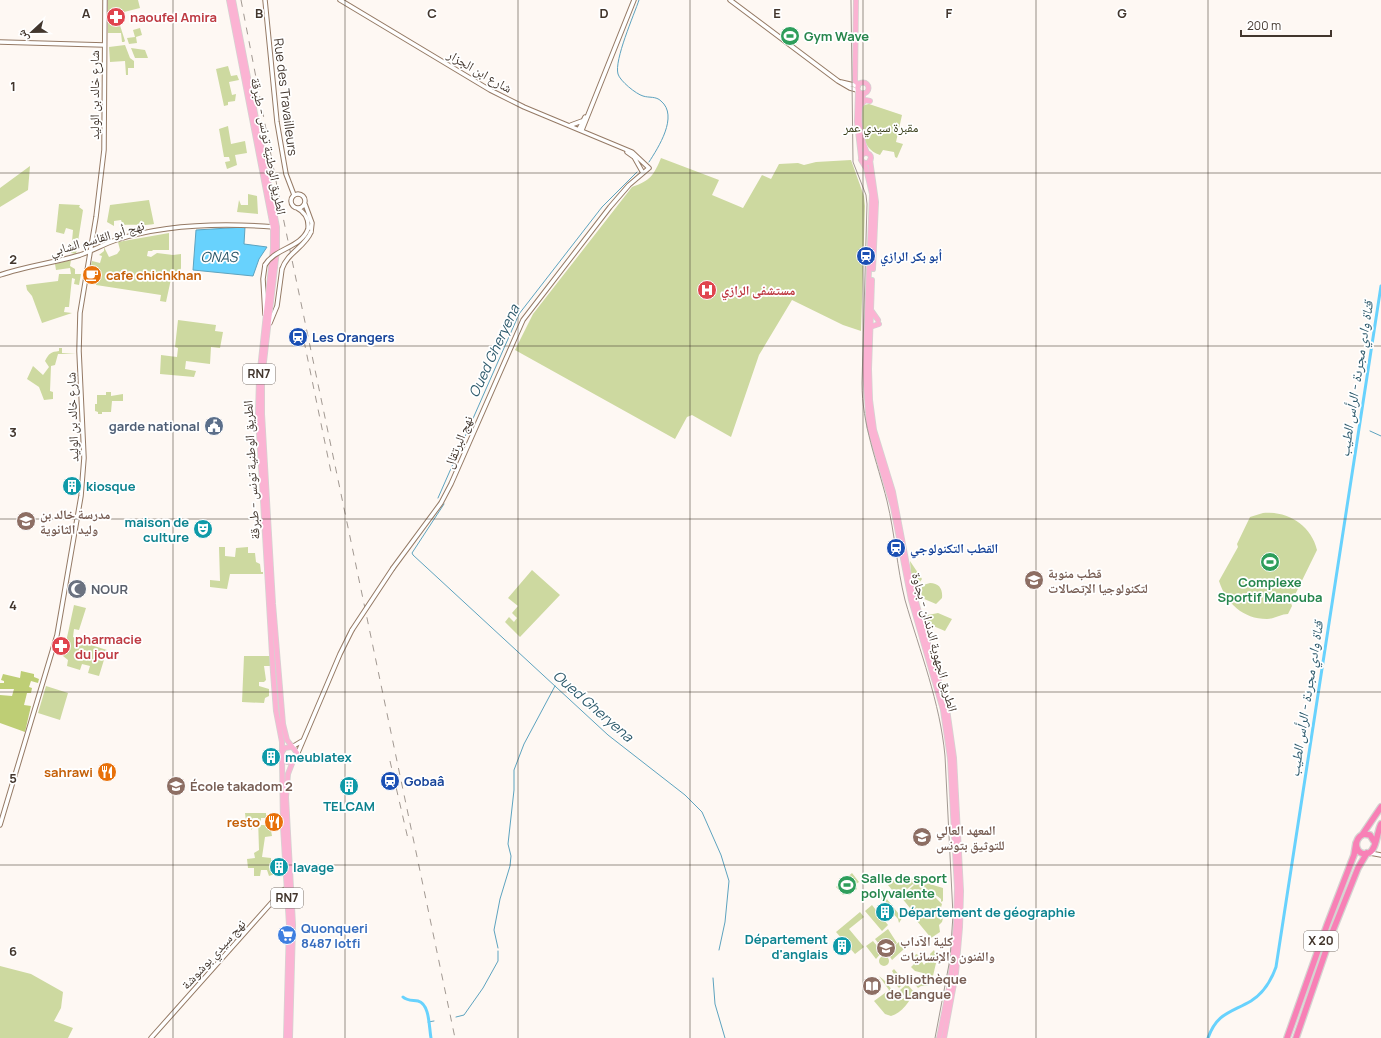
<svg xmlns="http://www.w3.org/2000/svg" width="1381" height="1038" viewBox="0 0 1381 1038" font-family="Manrope,'Noto Naskh Arabic',sans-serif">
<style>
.green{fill:#cdd9a0}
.forest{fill:#bece75}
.water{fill:#68d2fd;stroke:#5da3bf}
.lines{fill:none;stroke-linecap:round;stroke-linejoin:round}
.stream{stroke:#5da3bf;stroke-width:1}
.canal{stroke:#68d2fd;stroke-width:3}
.minor-casing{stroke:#957a65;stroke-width:5.5}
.major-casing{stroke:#d5d3d1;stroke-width:6}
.highway-casing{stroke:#d5d3d1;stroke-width:8}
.minor{stroke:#fff;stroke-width:3.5}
.major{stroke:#fbb3d3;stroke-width:4.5}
.highway{stroke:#f880b6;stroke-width:5.5}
.tram{stroke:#a29992;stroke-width:1}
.rail{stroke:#a29992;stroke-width:1;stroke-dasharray:7 7;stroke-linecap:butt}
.minor-bridge-casing{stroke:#957a65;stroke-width:5.5;stroke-linecap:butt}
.minor-bridge{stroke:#fff;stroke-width:3.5}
.grid{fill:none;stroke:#42362d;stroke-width:1;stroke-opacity:0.55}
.labels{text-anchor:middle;stroke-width:3.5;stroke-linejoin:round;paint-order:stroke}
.shield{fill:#fff;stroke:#7b726c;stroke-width:1}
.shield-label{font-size:12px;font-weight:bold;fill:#42362d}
.health-label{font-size:13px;font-weight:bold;fill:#be3a42;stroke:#fff;text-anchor:start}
.leisure-label{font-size:13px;font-weight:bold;fill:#27864d;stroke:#fff;text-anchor:start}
.street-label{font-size:13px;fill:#42362d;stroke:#fff}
.park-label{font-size:13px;fill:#383e19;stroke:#fff}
.transit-label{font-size:13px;font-weight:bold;fill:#164399;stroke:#fff;text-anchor:start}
.food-label{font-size:13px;font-weight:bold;fill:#c56008;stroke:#fff;text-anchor:end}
.service-label{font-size:13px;font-weight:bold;fill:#4e5e75;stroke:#fff;text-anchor:end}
.culture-label{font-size:13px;font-weight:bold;fill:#0d838f;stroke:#fff;text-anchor:start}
.education-label{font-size:13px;font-weight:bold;fill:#785e54;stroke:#fff;text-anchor:start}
.worship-label{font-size:13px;font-weight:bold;fill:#5b616d;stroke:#fff;text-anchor:start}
.shop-label{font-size:13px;font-weight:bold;fill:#366cbe;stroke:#fff;text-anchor:start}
.water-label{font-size:14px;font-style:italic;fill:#2c596b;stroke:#fff}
.grid-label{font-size:13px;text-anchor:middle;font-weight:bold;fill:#42362d;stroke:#fff;stroke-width:3.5;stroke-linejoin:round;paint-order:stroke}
</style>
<rect width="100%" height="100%" fill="#fef8f3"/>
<!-- green -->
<path class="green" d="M108 0H138L140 8 108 16Z
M117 16 125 41 124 42H122L121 33H108V19Z
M140 28 142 35 136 37 137 43 129 44 127 38 135 37 133 30Z
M125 45 130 58 134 61V68H128V75H126L125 61 110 62 109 47Z
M131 48 145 50 148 58H135Z
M228 66 231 76 237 75 239 80 229 82 232 95 236 94 235 101 228 102V105L224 106 216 69Z
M869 104 902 115 896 142 903 144 897 158 895 157 894 152 883 150 880 155C859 148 863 126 862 107L864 105Z
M228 126 231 144 245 141 247 153 235 155 237 165 227 169 225 162 230 161 229 157H224L219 129Z
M661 158 719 180 712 195 743 208 762 175 771 179 779 164 798 163 804 165 816 162 851 160 864 196 865 206 861 331 843 325 792 300 759 355 731 437 692 415 687 417 675 439 515 350 533 314 632 187C650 181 654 175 661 158Z
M30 166 28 190 0 207V188Z
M248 194 257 196 258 214 237 212 239 200 241 205H248Z
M149 200 154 224C143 226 134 224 123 225L121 220 114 221V226L107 222 110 205Z
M59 204 80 205 79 207 83 210 76 254 71 253 73 230 66 228 64 234 56 232Z
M169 233V250H153L152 251H148L147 256 151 257 157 253 173 255 181 254V268L178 279H171L166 302 160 301 161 295 96 285 95 272H89L92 261 100 263 102 256 99 255 104 251V247L109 257 117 254 120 250 118 242Z
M71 260 70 266 75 269V274H81L79 285 74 284 75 279 72 278 69 307H65L64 312 72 313 42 323 32 296 27 290 26 285 58 281 59 274H71L70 268 56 270 55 264Z
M178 320 216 325 215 331 223 332 220 348 211 347 210 364 186 361 185 369 196 371 194 377 160 374 161 355 177 357 178 348 175 347Z
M59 348H62V353L76 354H58L55 365 51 366 50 391 53 392V399L44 400 39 387 27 379 33 366 43 375 49 367 45 361C49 353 51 352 59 351Z
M106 392H111V396L123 394V401H112L111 412H102V414H98V412L95 411V404H97V395H106Z
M1263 513C1288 511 1311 525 1317 550L1291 603 1292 606 1288 614C1281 614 1274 619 1267 619 1243 619 1226 603 1219 581L1238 547 1237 544 1250 517Z
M219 547H225V556L235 557 236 548 248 547V553H255L256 562 260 564 261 572H263V574H230L227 589 210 587V580L220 581Z
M910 561 922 579 916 587 911 575Z
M532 570 560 595 520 637 505 622 509 617 514 622 517 618 512 613 518 606 508 598Z
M930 583C939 583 943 589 942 598L936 604 922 598 919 594 923 585Z
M74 605 86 608 79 630 74 629 73 637 78 639V641L107 650 99 676 88 673 90 666 82 664 80 670 67 666 68 660 63 656Z
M938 613 952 619 945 631 924 622 928 615Z
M244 656H270L271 666H264L266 680 264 682H259V686L269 689V696L265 698 264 703 242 702Z
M46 686 68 693 60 720 38 713Z
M245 813H266V818H261V825H270L272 836 265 837 262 857 271 858V865L276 864 275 874 269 876 267 870H261L260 876H254V868H248L247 859 255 858 254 853 259 850 258 818H253V828L251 830V821H246Z
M852 873 859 882 856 884 857 889 849 895 846 893 843 895 836 887Z
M900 875 943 888V901L941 902V899L932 892 924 889 921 892 931 893 942 904 940 911 937 910 934 912 925 908 923 910 927 914 939 913 940 920 943 918 942 922 939 925 940 932 931 938 917 921 919 919 901 897 914 885 913 884 898 897 888 885Z
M882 893 902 918 899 923 898 919 878 896Z
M872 905 888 925 882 931 865 911Z
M860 912 864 917 849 929 864 947 855 954 836 932Z
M888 929 897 943 885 952 875 939Z
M873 941 882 952 876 959 866 946Z
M899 942 904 949 892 960 887 952Z
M934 950 937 959 932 980 930 978 928 981 925 980 929 984 928 986H921L918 988 913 982 922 979 923 973 915 971 911 967 917 961 915 955 917 954 924 965 931 957 930 954Z
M879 961a5 5 0 1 1 10 0a5 5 0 1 1-10 0Z
M0 966 31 974 63 992 61 1008 54 1021 73 1028 68 1038H0Z
M894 969 905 982 899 988 892 980 888 985 901 1000 905 997 900 990 907 984 914 992C910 1001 902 1013 891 1016L885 1014 874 1001 889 990 879 976 885 981 890 978 892 980 891 977 894 974 892 971Z"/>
<!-- forest -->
<path class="forest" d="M21 671 34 674V677L39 679 38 683 31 681 29 687 32 688 31 693H27L24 705 31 706 25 732 0 723V695L12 696 14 689H0V683H4V681L1 680 3 674 20 678Z"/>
<!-- water -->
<path class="water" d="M245 227 244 244 267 247 259 259 253 276 193 270 196 230Z"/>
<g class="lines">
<!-- stream -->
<path class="stream" d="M639 0C634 15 614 60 618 74 620 81 636 94 643 96 649 98 656 96 661 101 679 116 658 148 649 162
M1370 431 1381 436
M438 498 519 314 602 207 637 172
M444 504 412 553 413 555 608 735 685 795 702 812 721 855 729 881 725 922 719 950
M498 948 494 930 500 899 510 866 511 856 508 844 514 790V770L524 744 555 686
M713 978 715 1004 725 1038
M456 1017 464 1015 483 988 498 961V951
M428 1022 434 1021"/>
<!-- canal -->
<path class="canal" d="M403 997C407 1001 413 1000 418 1001 430 1004 429 1028 431 1038
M1208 1038C1217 1013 1230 1013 1251 1001 1264 993 1271 981 1276 967L1381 286"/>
<defs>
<path id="minor" d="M265 0 277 122 286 174 294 195
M340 0 490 90 524 107 632 152 649 168 629 185 610 207 523 320 451 484 441 503 393 568
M730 0 838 81 850 88 857 90
M0 42 104 45
M841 82 858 86
M571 125 582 121
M579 129 585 117
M582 130 634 0
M627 152 634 157 643 173
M291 201a7 7 0 1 1 14 0a7 7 0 1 1-14 0Z
M305 204 312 223 311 232
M297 208C305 212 309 220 308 229
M0 275C26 266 53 263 80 255 92 251 104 244 116 240 166 224 222 223 274 227
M265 314 263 279 265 265
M270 323 277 306 282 269
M292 747 302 741
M297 755 340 654 352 630
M0 825 57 635 81 496 84 458 79 351 80 313 96 217 104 150 105 0
M1370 853 1381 855
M151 1038 282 891 289 887"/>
<path id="major" d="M229 0 273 227V249L259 379 258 414 273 672 276 711 282 742V752
M233 0 277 227V250L262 379V414L273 604 283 724 287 740 297 753 295 760 287 762 282 758V752L285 748 291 747
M856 0 855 81 858 84
M857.5 88a5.5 5.5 0 1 1 11 0a5.5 5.5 0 1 1-11 0Z
M858 91 857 122 861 157
M864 93C856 110 859 136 867 153
M861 105 865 100 870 101
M861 158a5 5 0 1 1 10 0a5 5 0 1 1-10 0Z
M861 160 866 168 872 194 865 370 869 426 893 507 911 600 943 710 950 758 957 888 956 926 950 983 939 1038
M870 160 876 202 873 269
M872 280 869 369 870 400 874 430 893 492 910 581 947 709 954 758 961 891 960 927 956 973 944 1038
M871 310 878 320
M870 327 879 324
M282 759 283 826 289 925 286 1038
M290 1038 293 925 286 797 288 774 293 761"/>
<path id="highway" d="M1362 835 1381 807
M1375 843 1370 835 1364 834C1351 839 1356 858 1369 853 1377 849 1377 831 1381 824
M1287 1038 1327 925 1354 855 1356 843
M1296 1038 1332 933 1358 868 1367 853"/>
</defs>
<!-- minor casing -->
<use href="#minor" class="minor-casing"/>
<!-- major casing -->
<use href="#major" class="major-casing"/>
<!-- highway casing -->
<use href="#highway" class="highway-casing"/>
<!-- minor -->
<use href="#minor" class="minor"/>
<!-- major -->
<use href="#major" class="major"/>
<!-- highway -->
<use href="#highway" class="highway"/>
<!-- tram -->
<path class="tram" d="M851 0 853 162 866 195 867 204 862 383C862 425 877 461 887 501 895 534 897 568 905 600 920 652 940 702 945 756L953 915 950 959 935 1038"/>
<!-- rail -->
<path class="rail" d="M241 0 283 217 455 1038
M304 341 332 477
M390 761 408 839"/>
<defs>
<path id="minor-bridge" d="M265 265C275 248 301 248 308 229
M282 269C287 253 305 247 311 232
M352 630 393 568"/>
</defs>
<!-- minor-bridge casing -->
<use href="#minor-bridge" class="minor-bridge-casing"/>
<!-- minor-bridge -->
<use href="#minor-bridge" class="minor-bridge"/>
</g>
<!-- grid -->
<path class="grid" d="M173 0V1038M345 0V1038M518 0V1038M690 0V1038M863 0V1038M1036 0V1038M1208 0V1038M0 173H1381M0 346H1381M0 519H1381M0 692H1381M0 865H1381"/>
<!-- icons -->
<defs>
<symbol id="pharmacy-disc" viewBox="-11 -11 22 22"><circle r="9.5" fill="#e0444e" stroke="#fff"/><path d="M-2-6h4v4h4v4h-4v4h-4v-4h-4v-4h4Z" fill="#fff"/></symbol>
<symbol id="stadium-disc" viewBox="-11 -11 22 22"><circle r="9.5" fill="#2e9e5b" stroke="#fff"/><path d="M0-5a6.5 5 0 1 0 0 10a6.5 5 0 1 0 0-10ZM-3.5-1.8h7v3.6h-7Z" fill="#fff"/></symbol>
<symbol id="station-disc" viewBox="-11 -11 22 22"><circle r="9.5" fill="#1a4fb4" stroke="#fff"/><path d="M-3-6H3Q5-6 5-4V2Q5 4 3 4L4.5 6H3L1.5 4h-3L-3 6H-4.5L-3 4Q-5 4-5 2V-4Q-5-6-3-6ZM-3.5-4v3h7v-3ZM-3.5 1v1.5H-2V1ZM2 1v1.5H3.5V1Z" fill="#fff"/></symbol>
<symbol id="cafe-disc" viewBox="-11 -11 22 22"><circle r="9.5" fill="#e8710a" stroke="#fff"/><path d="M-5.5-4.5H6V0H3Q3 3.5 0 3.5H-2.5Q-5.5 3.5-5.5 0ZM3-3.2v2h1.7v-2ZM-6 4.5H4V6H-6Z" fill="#fff"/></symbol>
<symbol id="hospital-disc" viewBox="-11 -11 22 22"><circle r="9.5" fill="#e0444e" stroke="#fff"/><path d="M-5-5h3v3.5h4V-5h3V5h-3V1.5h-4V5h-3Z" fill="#fff"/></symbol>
<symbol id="civic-disc" viewBox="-11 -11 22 22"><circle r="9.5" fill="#5c6f8a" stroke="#fff"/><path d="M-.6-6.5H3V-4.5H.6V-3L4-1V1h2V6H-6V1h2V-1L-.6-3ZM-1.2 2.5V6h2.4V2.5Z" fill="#fff"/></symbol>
<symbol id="building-disc" viewBox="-11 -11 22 22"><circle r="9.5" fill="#0f9aa8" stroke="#fff"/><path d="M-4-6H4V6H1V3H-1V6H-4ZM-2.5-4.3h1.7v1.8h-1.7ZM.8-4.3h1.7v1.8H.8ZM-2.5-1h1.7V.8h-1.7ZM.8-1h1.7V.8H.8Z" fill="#fff"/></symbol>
<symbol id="school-disc" viewBox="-11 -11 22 22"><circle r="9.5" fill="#8d6e63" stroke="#fff"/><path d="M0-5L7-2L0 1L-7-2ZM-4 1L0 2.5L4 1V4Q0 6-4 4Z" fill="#fff"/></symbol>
<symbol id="theatre-disc" viewBox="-11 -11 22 22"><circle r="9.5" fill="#0f9aa8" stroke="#fff"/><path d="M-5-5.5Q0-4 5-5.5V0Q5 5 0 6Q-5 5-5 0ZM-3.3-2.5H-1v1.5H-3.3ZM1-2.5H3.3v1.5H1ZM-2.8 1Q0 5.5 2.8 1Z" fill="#fff"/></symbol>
<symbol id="university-disc" viewBox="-11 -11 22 22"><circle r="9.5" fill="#8d6e63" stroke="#fff"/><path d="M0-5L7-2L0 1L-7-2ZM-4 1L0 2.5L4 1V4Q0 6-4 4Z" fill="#fff"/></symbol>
<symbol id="mosque-disc" viewBox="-11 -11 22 22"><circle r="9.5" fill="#6b7280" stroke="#fff"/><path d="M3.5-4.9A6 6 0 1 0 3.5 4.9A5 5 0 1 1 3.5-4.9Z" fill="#fff"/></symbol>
<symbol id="restaurant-disc" viewBox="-11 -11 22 22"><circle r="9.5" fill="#e8710a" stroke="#fff"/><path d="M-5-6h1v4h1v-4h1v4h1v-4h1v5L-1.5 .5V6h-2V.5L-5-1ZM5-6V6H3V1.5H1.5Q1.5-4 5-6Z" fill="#fff"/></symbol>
<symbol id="supermarket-disc" viewBox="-11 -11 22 22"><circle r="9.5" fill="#3f7fe0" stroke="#fff"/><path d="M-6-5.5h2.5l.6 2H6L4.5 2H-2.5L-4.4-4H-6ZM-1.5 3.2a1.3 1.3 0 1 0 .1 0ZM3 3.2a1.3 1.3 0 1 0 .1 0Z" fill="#fff"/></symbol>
<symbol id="library-disc" viewBox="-11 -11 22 22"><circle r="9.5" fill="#8d6e63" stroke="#fff"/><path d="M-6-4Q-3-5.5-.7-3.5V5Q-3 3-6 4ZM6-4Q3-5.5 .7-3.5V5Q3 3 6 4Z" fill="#fff"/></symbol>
</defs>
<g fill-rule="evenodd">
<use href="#pharmacy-disc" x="105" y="6" width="22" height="22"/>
<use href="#stadium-disc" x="779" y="25" width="22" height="22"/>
<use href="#station-disc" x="855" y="245" width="22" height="22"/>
<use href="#cafe-disc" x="81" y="264" width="22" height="22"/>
<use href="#hospital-disc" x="696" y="279" width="22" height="22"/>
<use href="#station-disc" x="287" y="326" width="22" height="22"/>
<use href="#civic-disc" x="203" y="415" width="22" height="22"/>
<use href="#building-disc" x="61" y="475" width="22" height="22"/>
<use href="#school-disc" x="15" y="510" width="22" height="22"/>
<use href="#theatre-disc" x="192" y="518" width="22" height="22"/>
<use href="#station-disc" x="885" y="537" width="22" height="22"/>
<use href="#stadium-disc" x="1259" y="551" width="22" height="22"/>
<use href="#university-disc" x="1023" y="569" width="22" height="22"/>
<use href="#mosque-disc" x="66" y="578" width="22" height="22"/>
<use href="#pharmacy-disc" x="50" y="635" width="22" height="22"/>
<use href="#building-disc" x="260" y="746" width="22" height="22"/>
<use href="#restaurant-disc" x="96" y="761" width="22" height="22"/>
<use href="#station-disc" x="379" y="770" width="22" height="22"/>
<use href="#school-disc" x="165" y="775" width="22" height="22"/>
<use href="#building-disc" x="338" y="775" width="22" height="22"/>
<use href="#restaurant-disc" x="263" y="811" width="22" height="22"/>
<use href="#university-disc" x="911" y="826" width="22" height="22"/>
<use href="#building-disc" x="268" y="856" width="22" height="22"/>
<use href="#stadium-disc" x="836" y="874" width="22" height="22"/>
<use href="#building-disc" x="874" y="901" width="22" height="22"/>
<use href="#supermarket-disc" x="276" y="924" width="22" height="22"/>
<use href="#building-disc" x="831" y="935" width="22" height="22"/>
<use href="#university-disc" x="875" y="937" width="22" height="22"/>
<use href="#library-disc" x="861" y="975" width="22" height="22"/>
</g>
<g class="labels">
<!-- shield labels -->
<g class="shield">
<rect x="243" y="364" width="32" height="20" rx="3"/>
<rect x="271" y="888" width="32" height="20" rx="3"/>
<rect x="1304" y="931" width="34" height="20" rx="3"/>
</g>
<g class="shield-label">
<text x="259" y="378">RN7</text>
<text x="287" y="902">RN7</text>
<text x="1321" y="945">X 20</text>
</g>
<!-- health labels -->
<g class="health-label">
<text x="130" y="22">naoufel Amira</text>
<text x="721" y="295">مستشفى الرازي</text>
<text x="75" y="644">pharmacie<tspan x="75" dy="15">du jour</tspan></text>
</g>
<!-- leisure labels -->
<g class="leisure-label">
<text x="804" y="41">Gym Wave</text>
<text x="1270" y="587" text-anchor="middle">Complexe<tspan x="1270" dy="15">Sportif Manouba</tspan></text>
<text x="861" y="883">Salle de sport<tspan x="861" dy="15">polyvalente</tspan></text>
</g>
<!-- street labels -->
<g class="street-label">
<text transform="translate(480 71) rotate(30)" y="5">شارع ابن الجزار</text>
<text transform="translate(94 95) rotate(-90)" y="5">شارع خالد بن الوليد</text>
<text transform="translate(286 97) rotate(83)" y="5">Rue des Travailleurs</text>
<text transform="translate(269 146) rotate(79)" y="5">الطريق الوطنية تونس - طبرقة</text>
<text transform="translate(97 238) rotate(-16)" y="5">نهج أبو القاسم الشابي</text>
<text transform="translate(72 417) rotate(-92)" y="5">شارع خالد بن الوليد</text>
<text transform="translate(458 442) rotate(-68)" y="5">نهج البرتقال</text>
<text transform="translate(251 470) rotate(-93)" y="5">الطريق الوطنية تونس - طبرقة</text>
<text transform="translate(935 642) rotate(75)" y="5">الطريق الجهوية الدندان - بجاوة</text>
<text transform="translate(213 954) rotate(-48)" y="5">نهج سيدي بوشوشة</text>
</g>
<!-- park labels -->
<g class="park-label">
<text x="881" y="132">مقبرة سيدي عمر</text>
</g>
<!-- transit labels -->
<g class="transit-label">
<text x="880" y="261">أبو بكر الرازي</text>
<text x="312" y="342">Les Orangers</text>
<text x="910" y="553">القطب التكنولوجي</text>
<text x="404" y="786">Gobaâ</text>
</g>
<!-- food labels -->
<g class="food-label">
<text x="106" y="280" text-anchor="start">cafe chichkhan</text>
<text x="93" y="777">sahrawi</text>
<text x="260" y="827">resto</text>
</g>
<!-- service labels -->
<g class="service-label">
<text x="200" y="431">garde national</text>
</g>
<!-- culture labels -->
<g class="culture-label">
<text x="86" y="491">kiosque</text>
<text x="189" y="527" text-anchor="end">maison de<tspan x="189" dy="15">culture</tspan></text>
<text x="285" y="762">meublatex</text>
<text x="349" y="811" text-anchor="middle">TELCAM</text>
<text x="293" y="872">lavage</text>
<text x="899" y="917">Département de géographie</text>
<text x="828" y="944" text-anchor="end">Département<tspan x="828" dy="15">d'anglais</tspan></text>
</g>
<!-- education labels -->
<g class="education-label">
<text x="40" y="519">مدرسة خالد بن<tspan x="40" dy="15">وليد الثانوية</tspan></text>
<text x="1048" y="578">قطب منوبة<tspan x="1048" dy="15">لتكنولوجيا الإتصالات</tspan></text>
<text x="190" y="791">École takadom 2</text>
<text x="936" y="835">المعهد العالي<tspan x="936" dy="15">للتوثيق بتونس</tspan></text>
<text x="900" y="946">كلية الآداب<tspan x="900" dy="15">والفنون والإنسانيات</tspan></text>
<text x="886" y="984">Bibliothèque<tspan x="886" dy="15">de Langue</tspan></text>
</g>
<!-- worship labels -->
<g class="worship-label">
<text x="91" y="594">NOUR</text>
</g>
<!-- shop labels -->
<g class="shop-label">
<text x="301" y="933">Quonqueri<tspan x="301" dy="15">8487 lotfi</tspan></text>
</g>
<!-- water labels -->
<g class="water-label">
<text x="219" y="262">ONAS</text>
<text transform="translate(494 351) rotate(-65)" y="5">Oued Gheryena</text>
<text transform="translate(1356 379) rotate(-81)" y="5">قناة وادي مجردة - الرأس الطيب</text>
<text transform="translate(1306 699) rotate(-81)" y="5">قناة وادي مجردة - الرأس الطيب</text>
<text transform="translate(593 706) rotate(41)" y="5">Oued Gheryena</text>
</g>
</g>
<g class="grid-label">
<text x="86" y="18">A</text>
<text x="259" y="18">B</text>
<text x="432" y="18">C</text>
<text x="604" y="18">D</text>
<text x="777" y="18">E</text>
<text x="949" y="18">F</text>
<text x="1122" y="18">G</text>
<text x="13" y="91">1</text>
<text x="13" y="264">2</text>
<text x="13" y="437">3</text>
<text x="13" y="610">4</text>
<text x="13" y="783">5</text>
<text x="13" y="956">6</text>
</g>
<!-- north arrow -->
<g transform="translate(32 32) rotate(248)" stroke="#ffffff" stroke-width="3" paint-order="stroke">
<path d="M0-3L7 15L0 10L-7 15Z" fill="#42362d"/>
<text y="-6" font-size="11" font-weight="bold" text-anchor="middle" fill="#42362d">ش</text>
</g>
<!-- scale -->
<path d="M1241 30v6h90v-6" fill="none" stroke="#42362d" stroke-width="2"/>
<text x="1247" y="30" font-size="12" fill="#42362d" stroke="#ffffff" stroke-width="3" paint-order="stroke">200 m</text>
</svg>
